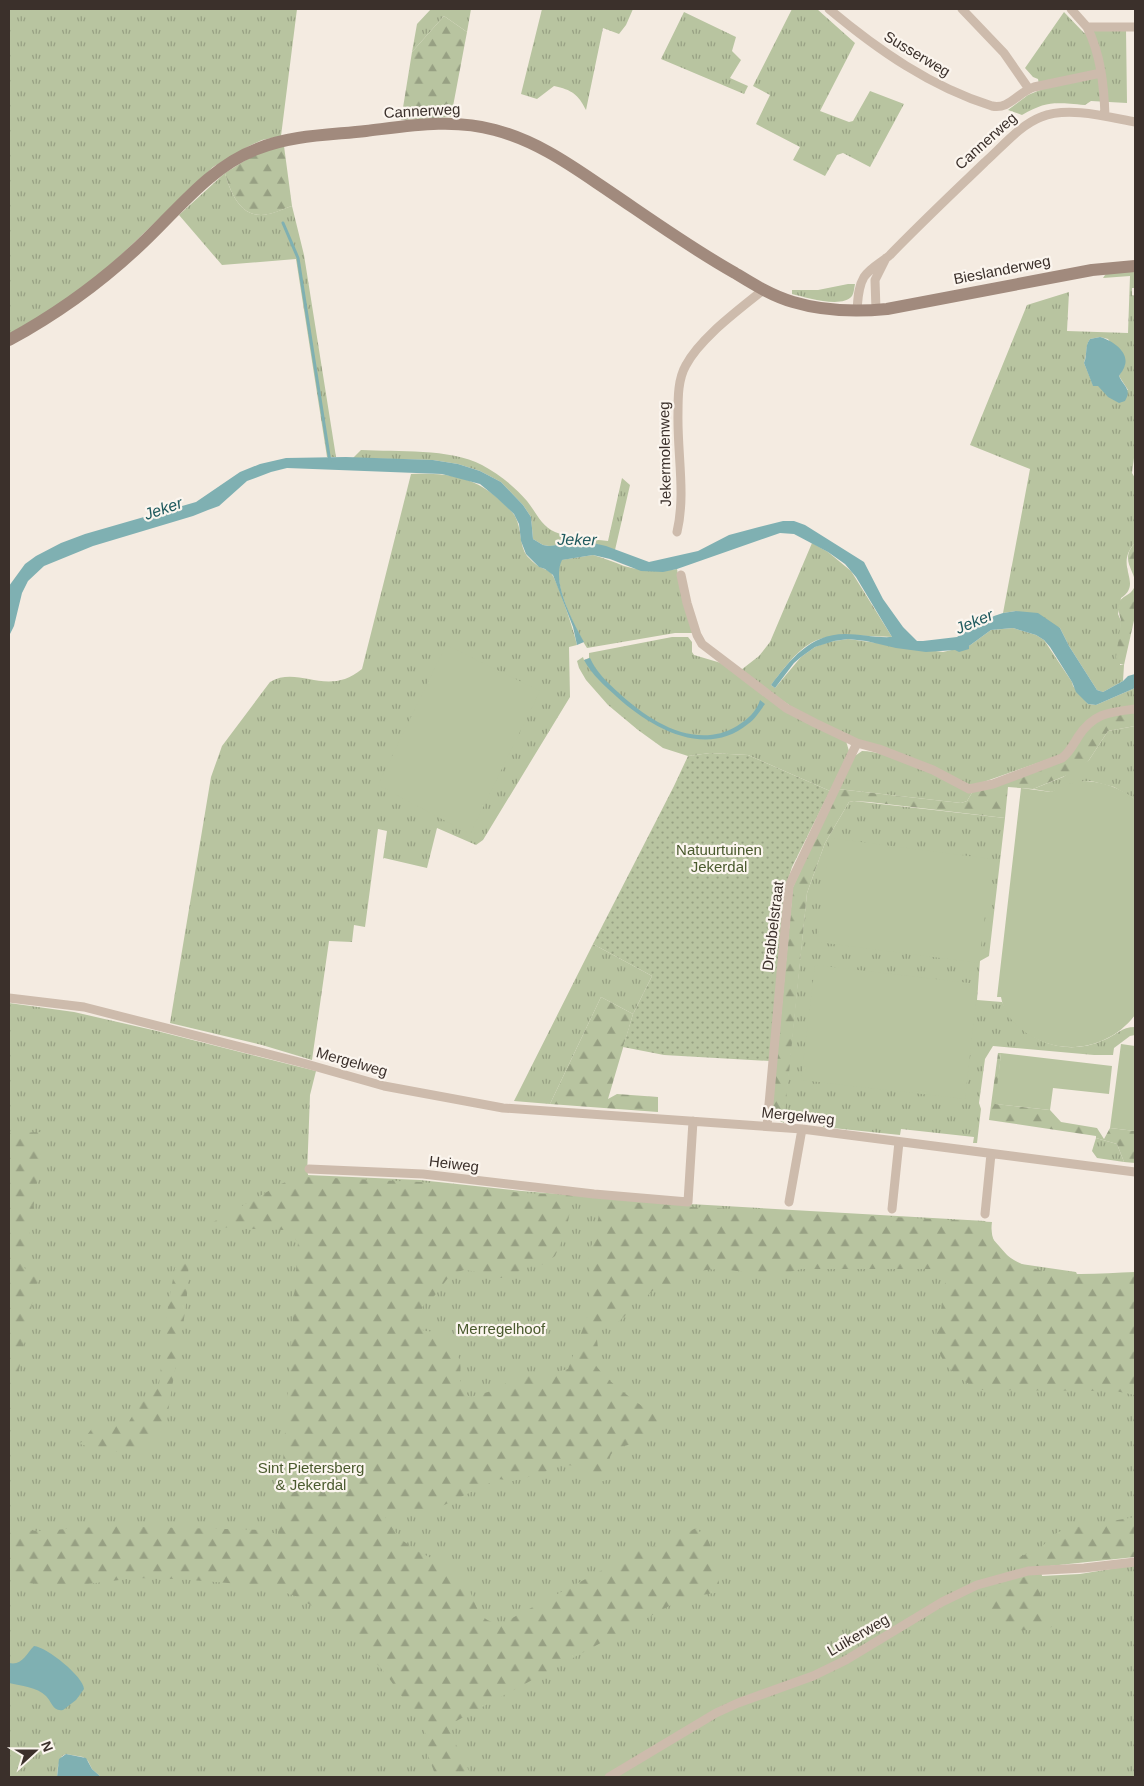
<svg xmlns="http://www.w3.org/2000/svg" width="1144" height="1786" viewBox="0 0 1144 1786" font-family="Helvetica,sans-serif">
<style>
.grass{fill:url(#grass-tufts);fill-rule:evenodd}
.forest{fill:url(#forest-firs)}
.garden{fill:url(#garden-dots)}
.pitch{fill:#b8c4a0}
.water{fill:#7fb0b2}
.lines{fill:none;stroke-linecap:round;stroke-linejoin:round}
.stream{stroke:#7fb0b2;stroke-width:3}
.street{stroke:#cdbbac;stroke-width:9}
.secondary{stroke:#a18a7d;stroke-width:12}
.labels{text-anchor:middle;stroke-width:4.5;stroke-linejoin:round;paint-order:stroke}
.street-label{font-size:15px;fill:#3b302b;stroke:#fbf5ee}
.park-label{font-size:15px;fill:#4a5a2e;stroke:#fbf5ee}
.water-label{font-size:16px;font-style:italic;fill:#1f5a5e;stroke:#fbf5ee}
</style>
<defs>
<pattern id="grass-tufts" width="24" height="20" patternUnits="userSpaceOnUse" patternTransform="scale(1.25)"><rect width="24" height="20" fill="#b8c4a0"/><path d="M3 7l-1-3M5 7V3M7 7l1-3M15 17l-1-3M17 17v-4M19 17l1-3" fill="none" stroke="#97a083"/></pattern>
<pattern id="forest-firs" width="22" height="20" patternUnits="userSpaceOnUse" patternTransform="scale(1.25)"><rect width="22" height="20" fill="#b8c4a0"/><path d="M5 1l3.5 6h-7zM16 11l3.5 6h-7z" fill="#97a083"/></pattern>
<pattern id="garden-dots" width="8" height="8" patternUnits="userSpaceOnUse" patternTransform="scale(1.25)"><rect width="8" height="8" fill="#b8c4a0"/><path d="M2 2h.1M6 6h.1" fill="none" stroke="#97a083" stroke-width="1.8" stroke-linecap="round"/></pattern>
</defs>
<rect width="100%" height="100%" fill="#f4ebe1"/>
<!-- grass -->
<path class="grass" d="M9 9H297L281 136 262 140 247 147 213 167 120 256 74 297 9 334Z
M431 9H471L467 32 444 16 412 52 417 24Z
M542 9H633L626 25 619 34 603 28 586 110C578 94 572 90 554 86L537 99 521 94Z
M792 9H817L855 43 820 111 849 122 853 121 870 91 904 104 870 167 843 153 837 155 825 176 793 160 800 147 756 124 770 95 753 86Z
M684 12 736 37 732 51 741 60 730 78 748 86 744 94 661 59Z
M1064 12 1084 33 1091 29H1126L1127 103 1091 101 1085 105C1056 103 1048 100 1022 115L1008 110 1028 95 1040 90 1038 79 1033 77 1025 68Z
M225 173C230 191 239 215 261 215 271 215 282 209 292 206L304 255 336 457H327L296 259 222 265 179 215Z
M1135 271V288H1132V295L1135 296V457L1134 458 1132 473 1135 478V543C1113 566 1144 583 1121 598L1118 614 1121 621 1120 665H1124L1123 681 1103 692 1097 690 1069 646 1060 628 1016 611 1003 613 1030 469 970 445 1027 305 1069 292 1067 331 1128 333 1130 276 1103 278 1107 272ZM1100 337 1108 339 1125 364 1119 376 1128 390 1093 385 1084 363C1087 355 1085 346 1090 339Z
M848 284H855C854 288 854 293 852 296 842 309 805 297 792 294V290H818Z
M361 450C398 452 449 448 482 465 499 474 515 487 527 501 536 512 541 526 555 532 571 539 591 539 608 541L622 478 630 485 615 550 593 543 549 546 543 545 533 539 531 517 523 505 501 482 480 471 458 464 433 460 353 458Z
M411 474C447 473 475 476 502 502 507 507 512 511 515 516 522 529 519 545 527 556 530 559 535 564 538 566 543 569 547 569 551 573 557 579 575 634 577 645L569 647 570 697 483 840 476 845 437 828 427 868 384 858 383 859 387 831 378 829 365 927 354 925 352 942 329 941 312 1060 262 1045 170 1023 211 777 222 746 270 682C299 665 327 698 362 669Z
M812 543 828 552 851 571 892 637C871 637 829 632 811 643 794 653 783 670 771 685L775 688 801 657 815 647 828 642 848 639 943 652 969 646 991 630 1013 628 1036 635 1044 640 1072 682 1073 686 1088 704 1096 705 1135 688V706L1063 754 975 785 968 784 852 738 801 713 767 690 741 670 759 656 770 642Z
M593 555C604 558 614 562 624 566 640 571 661 572 677 569L682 596 693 633H675L587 648C575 628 551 583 561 560Z
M672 637H688L692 642V652L694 655 721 663 846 741 849 751 830 791 748 755 710 753 688 756 663 748 638 730 608 705 586 680 579 668 577 661 583 657 584 660 589 658V653Z
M1135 726V799L1114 787 1091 781H1085L1051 792 1033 789 1063 777 1089 760 1108 731Z
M862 751C891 751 945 779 973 791L967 801 961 803 838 789 852 758Z
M854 801 1005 818 989 956 980 961 977 1000 1002 1002C1021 1041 1064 1058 1104 1040 1117 1035 1121 1027 1135 1027V1035L1130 1036 1114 1048 1113 1055H1094L993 1046 985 1059 979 1103 981 1109 977 1143H973L974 1137 901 1129 900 1135 823 1127 824 1119 784 1115 807 893 825 843 849 802Z
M593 944 652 976 633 1014 601 997 550 1104 514 1101Z
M9 1003 74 1012 157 1031 316 1071 310 1095 307 1175 420 1180 522 1191 690 1204 985 1221 991 1229 992 1238 1014 1263 1076 1272 1091 1304 1135 1305V1551L1040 1562 1042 1576 1080 1574 1135 1565V1777H101L92 1769 88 1761 83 1757 66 1754 62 1756 58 1766 57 1777H9Z
M1096 1138 1117 1144 1124 1162 1097 1158 1092 1151Z"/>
<!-- forest -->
<path class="forest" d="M444 16 467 32 451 117 401 120 412 52Z
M284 146 292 206C282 209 272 215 261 215 239 215 230 191 225 173L257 153Z
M1135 543V616L1124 665 1117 663 1116 657 1121 621 1117 605C1122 595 1130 596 1134 588 1140 573 1117 562 1135 543Z
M1135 712V726L1108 731 1089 760 1077 771 1033 789 1008 787 1005 818 869 802 854 801 849 802 825 843 807 893 784 1123 776 1119 772 1111 793 887 838 789 961 803 967 801 973 791 1059 763 1088 728 1104 717Z
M601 997 633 1014 608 1099 617 1094 658 1097V1112L550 1104Z
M998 1053H1001L996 1104 1050 1110 1061 1122 1097 1128 1104 1139 1110 1128 1135 1131V1163L1124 1162 1117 1144 1096 1138V1136L989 1120Z
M45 1132 24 1267 29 1275 40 1278 35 1289 9 1420V1133Z
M308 1173V1177L421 1182 523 1193 573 1195 566 1232 555 1256 544 1264 524 1268 512 1276 501 1278 487 1273 464 1270 451 1274 432 1299 424 1303 421 1312 420 1328 424 1331C443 1330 456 1345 460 1362 462 1371 457 1386 464 1393 466 1395 469 1396 471 1397L498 1389 510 1380 523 1374 535 1372 548 1374 568 1369 589 1312 590 1267 588 1254 594 1239 602 1200 691 1207 992 1222C990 1235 994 1245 1004 1253 1039 1282 1093 1273 1135 1272V1395L1115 1391 981 1390C956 1379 932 1359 937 1328 937 1324 939 1321 940 1317 942 1304 943 1291 946 1278V1274L941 1271 932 1269H801C790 1272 778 1277 766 1276 742 1273 693 1257 681 1288L678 1289 669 1288 663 1285 658 1286 647 1296 631 1304 625 1316 616 1324 599 1322 596 1331 598 1348 589 1352C595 1376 640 1404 660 1419 657 1425 654 1432 649 1436 638 1445 617 1444 610 1456 606 1462 609 1471 607 1480L600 1482 592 1480 576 1466 567 1465 556 1466 545 1472 532 1476 513 1481 498 1479 436 1509 384 1516C391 1524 397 1537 406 1543 423 1557 447 1562 462 1578 477 1595 473 1625 503 1623L640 1550 653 1546 662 1548 673 1540 696 1528 708 1540 716 1559 720 1592 684 1598 447 1726 472 1777H436L425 1747 426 1734 415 1715 386 1674 359 1643 324 1613 295 1596 266 1586 178 1579 135 1578 80 1585 50 1586 28 1583 9 1577V1527L21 1530 41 1531 105 1526 265 1530 278 1535 298 1242 290 1233 284 1230 230 1228 208 1225 281 1184Z
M189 1261C188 1275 188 1290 186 1304 181 1346 170 1388 166 1430 160 1435 154 1442 148 1446 126 1457 103 1450 80 1444L97 1422 127 1425 137 1408 159 1385 168 1306 175 1268Z
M1135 1517V1557L1040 1567 1014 1559 1039 1549 1058 1532 1077 1527Z
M1029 1576H1034L1052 1627C1040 1629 1024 1632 1012 1629 1007 1628 1002 1623 998 1621 988 1616 981 1615 976 1605L983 1598 996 1592 994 1585Z"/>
<!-- garden -->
<path class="garden" d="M710 753 748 755 830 791 792 867 785 890 770 1061 664 1055 623 1047 633 1014 652 976 593 944 674 786 688 756Z"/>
<!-- pitch -->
<path class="pitch" d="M446 645 540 691 470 834 378 785Z
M1085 781C1104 782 1120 788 1135 799V1015C1108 1051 1056 1058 1021 1029 1011 1021 1003 1010 1001 997H997L1021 788 1051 792 1067 784Z
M830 838 992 859 979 963 817 942Z
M815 965 978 984 965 1099 801 1080Z
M1121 1044 1135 1046V1131L1110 1128Z
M1001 1053 1112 1066 1109 1094 1053 1088 1050 1110 995 1104Z"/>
<!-- water -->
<path class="water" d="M1100 337C1111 340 1129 351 1125 365 1124 369 1121 373 1119 376 1124 387 1132 389 1125 401L1119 403 1108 397 1098 386H1093L1084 363C1088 354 1084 347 1090 339Z
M346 457 433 460 458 464 480 471 501 482 523 505 531 517 533 539 543 545 549 546 573 543H593L606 546 649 562 698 551 729 535 759 527 783 521H794L805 525 864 562 883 599 903 627 917 641H923L957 637 972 627 994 616 1003 613 1016 611 1038 613 1060 628 1069 646 1097 690 1103 692 1123 681 1128 676 1135 674V688L1096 705 1088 704 1076 692 1072 682 1050 647 1044 640 1036 635 1013 628 991 630 969 646V649L959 652 955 650 926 652 896 648 866 641 848 639 834 641 815 647 801 657 794 663 775 688 771 685C790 660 810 634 845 634 860 634 876 638 892 637L856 577 845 564 828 552 794 534 780 533 677 569 663 572 641 571 610 559 593 555 562 560C551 582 573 622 584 642L577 645 573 627 553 575 545 569 539 567 526 554 521 541 519 524 514 514 497 498 480 484 442 474 287 468 271 472 247 481 219 506 208 510 193 516 93 546 44 566 28 581 22 593 14 626 9 636V586L25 564 36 556 61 543 85 534 196 502 240 472 260 464 286 458Z
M590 658C596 672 608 683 619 693 649 721 696 751 737 726 747 720 757 711 760 700L765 704C760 711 755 719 748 724 706 759 651 728 617 697 605 686 592 675 584 660Z
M34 1646C47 1647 84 1677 84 1689L76 1700 63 1710C53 1712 52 1702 46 1696 37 1687 21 1686 9 1683V1663C22 1666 26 1654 34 1646Z
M66 1754 86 1758 92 1769 101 1777H57L59 1759Z"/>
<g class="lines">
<!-- stream -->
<path class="stream" d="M283 223 298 258 330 462"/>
<!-- street -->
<path class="street" d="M829 9C878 50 931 87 992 106 1009 110 1018 92 1034 87L1101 73
M962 9 1004 53 1029 89
M1071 9 1087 27H1135
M1087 27C1101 55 1104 86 1105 116
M857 310C858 299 858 287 864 277 871 267 881 263 890 255 921 223 953 193 985 162 1002 147 1020 125 1041 117 1068 106 1108 117 1135 122
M876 310 875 280 886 258
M677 532C686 494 677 453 678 413 678 397 678 379 686 365 701 337 739 310 763 290
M681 575 687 603 697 635 702 644 786 708 815 723 857 743 879 749 933 770 969 789 993 784 1062 758C1069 753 1073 745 1078 737 1093 713 1110 712 1135 709
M9 998 84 1007 303 1063 384 1086 503 1108 802 1129 1135 1172
M767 1126 789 886 857 743
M309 1169 423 1174 594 1194 688 1202 693 1121
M789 1202 802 1129
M892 1209 899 1142
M985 1214 991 1154
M609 1777 716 1713 738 1703 813 1676 846 1660 942 1602 977 1585 1028 1571 1084 1568 1135 1562"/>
<!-- secondary -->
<path class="secondary" d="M9 340C55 315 96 286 135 250 174 215 207 168 257 149 291 135 330 135 366 131 408 126 453 118 495 130 533 140 565 161 597 183 642 213 687 246 735 273 753 284 772 296 793 302 823 311 856 312 887 309L1092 270 1135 266"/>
</g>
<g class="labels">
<!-- street labels -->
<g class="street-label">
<text transform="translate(917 54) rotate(31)" y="5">Susserweg</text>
<text transform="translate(422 111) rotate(-3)" y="5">Cannerweg</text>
<text transform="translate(986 141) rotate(-42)" y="5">Cannerweg</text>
<text transform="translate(1002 270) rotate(-11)" y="5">Bieslanderweg</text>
<text transform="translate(665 454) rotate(-91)" y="5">Jekermolenweg</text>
<text transform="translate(773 926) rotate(-83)" y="5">Drabbelstraat</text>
<text transform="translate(352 1062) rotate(16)" y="5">Mergelweg</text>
<text transform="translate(798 1116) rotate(6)" y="5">Mergelweg</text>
<text transform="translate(454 1164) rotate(7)" y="5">Heiweg</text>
<text transform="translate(858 1635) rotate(-30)" y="5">Luikerweg</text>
</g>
<!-- park labels -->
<g class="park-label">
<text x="719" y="855">Natuurtuinen<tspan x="719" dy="17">Jekerdal</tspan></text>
<text x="501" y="1334">Merregelhoof</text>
<text x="311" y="1473">Sint Pietersberg<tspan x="311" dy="17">&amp; Jekerdal</tspan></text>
</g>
<!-- water labels -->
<g class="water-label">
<text transform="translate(163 508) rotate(-19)" y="6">Jeker</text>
<text transform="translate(577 539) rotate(1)" y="6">Jeker</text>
<text transform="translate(974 621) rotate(-23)" y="6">Jeker</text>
</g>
</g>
<!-- border -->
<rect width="1144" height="1786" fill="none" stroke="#3b302b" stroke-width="20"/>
<!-- north arrow -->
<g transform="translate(35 1751) rotate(69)" stroke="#fbf5ee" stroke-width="4" paint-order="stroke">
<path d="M0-4L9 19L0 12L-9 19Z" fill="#3b302b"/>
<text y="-8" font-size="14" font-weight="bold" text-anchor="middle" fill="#3b302b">N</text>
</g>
</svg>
